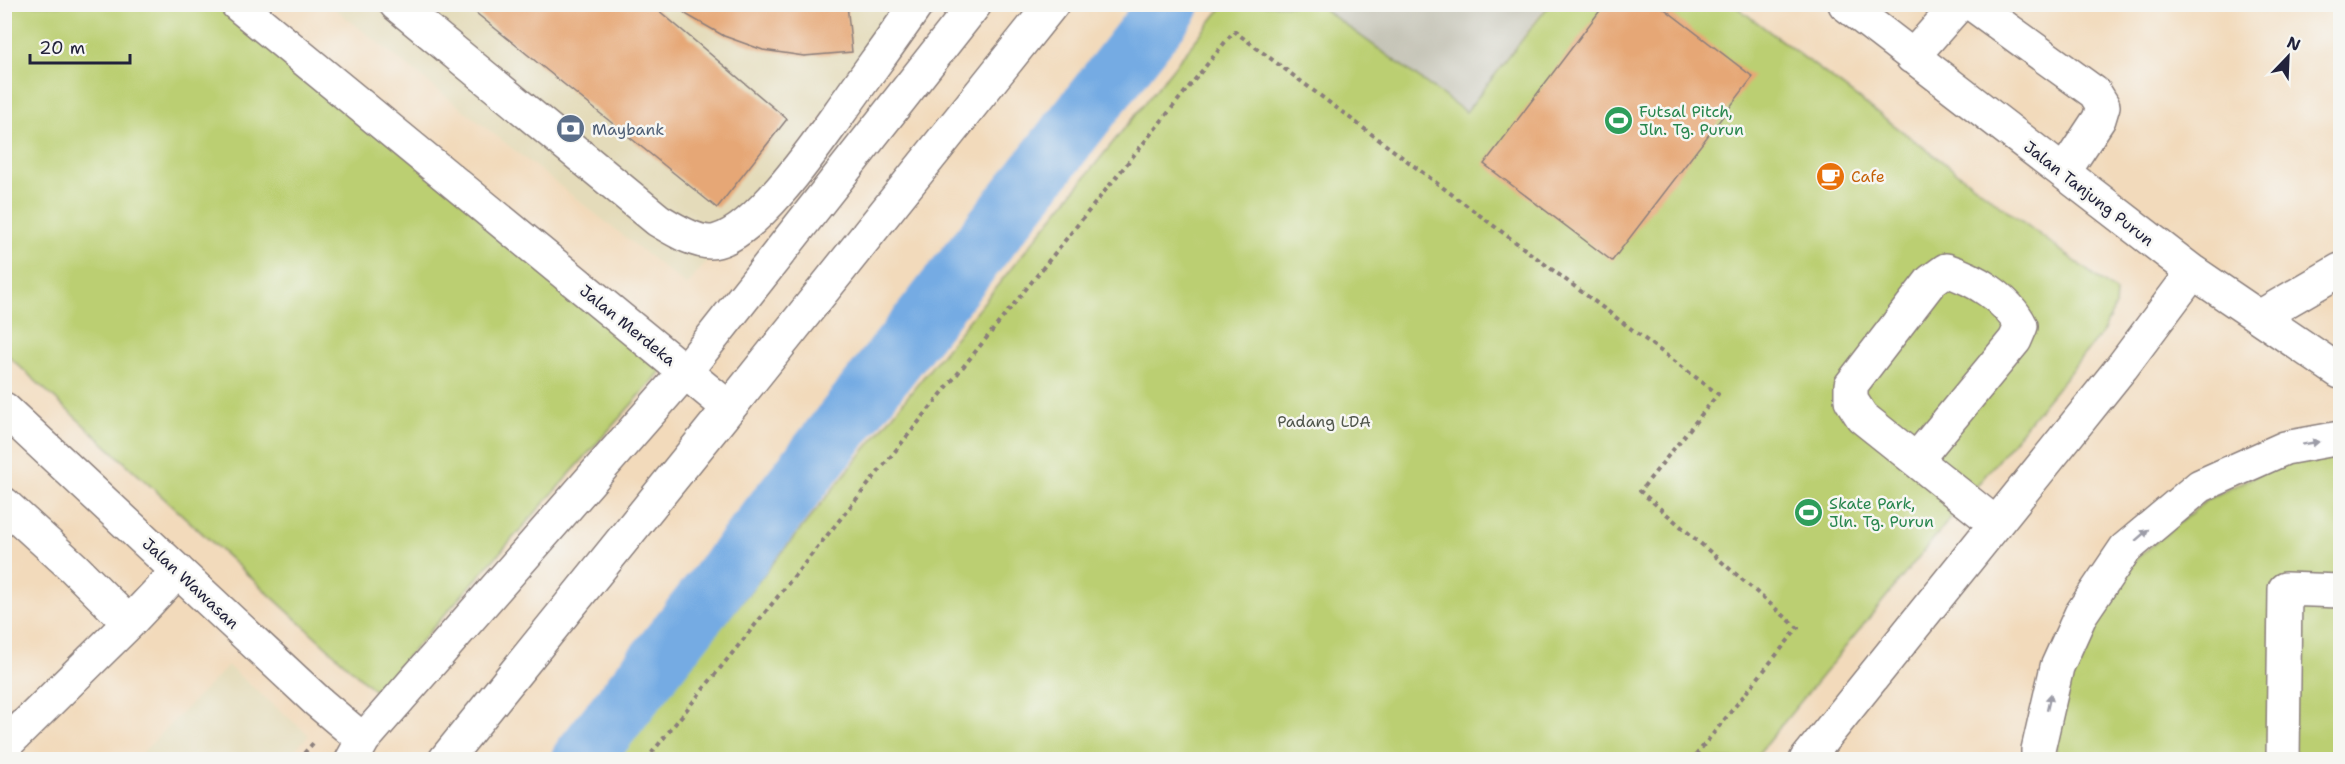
<svg xmlns="http://www.w3.org/2000/svg" width="2345" height="764" viewBox="0 0 2345 764" font-family="'Shantell Sans',sans-serif">
<style>
.built{fill:#e4dbba}
.industrial{fill:#c6c5b8}
.green{fill:#bbcf72;stroke:#6e7856;stroke-width:1.5}
.lines{fill:none;stroke-linecap:round;stroke-linejoin:round}
.river{stroke:#74abe3;stroke-width:60}
.building{fill:#e6a776}
.minor-casing{stroke:#8a7e7b;stroke-width:36}
.path{stroke:#8a7e7b;stroke-width:4;stroke-dasharray:4.5 4.5;stroke-linecap:butt}
.minor{stroke:#fff;stroke-width:33}
.oneway{fill:#9c9ca7}
.labels{text-anchor:middle;stroke-width:5;stroke-linejoin:round;paint-order:stroke}
.leisure-label{font-size:16px;fill:#27864d;stroke:#f6f6f2;text-anchor:start}
.service-label{font-size:16px;fill:#4e5e75;stroke:#f6f6f2;text-anchor:start}
.food-label{font-size:16px;fill:#c56008;stroke:#f6f6f2;text-anchor:start}
.street-label{font-size:16px;fill:#22223b;stroke:#f6f6f2}
.park-label{font-size:16px;fill:#50564c;stroke:#f6f6f2}
</style>
<rect width="100%" height="100%" fill="#f6f6f2"/>
<filter id="ink" filterUnits="userSpaceOnUse"><feTurbulence type="fractalNoise" baseFrequency=".0167" numOctaves="2"/><feDisplacementMap in="SourceGraphic" scale="12" xChannelSelector="R" yChannelSelector="G"/><feConvolveMatrix kernelMatrix="1 2 1 2 8 2 1 2 1" color-interpolation-filters="sRGB"/></filter>
<filter id="wash" filterUnits="userSpaceOnUse"><feTurbulence type="fractalNoise" baseFrequency=".008" numOctaves="4" result="noise"/><feDisplacementMap in="SourceGraphic" scale="24" xChannelSelector="R" yChannelSelector="G"/><feGaussianBlur stdDeviation="1.35" result="paint"/><feColorMatrix in="noise" values="0 0 0 0 0 0 0 0 0 0 0 0 0 0 0 0 0 1.4 0 .05"/><feComposite in="paint" operator="in"/></filter>
<g filter="url(#wash)">
<rect width="100%" height="100%" fill="#f2dabb"/>
<!-- built -->
<path class="built" d="M330 5H910L687 286Z
M228 666 309 735 286 759H136Z"/>
<!-- industrial -->
<path class="industrial" d="M1319 5 1547 4V5L1466 111Z"/>
<!-- green -->
<path class="green" d="M4 5H232L664 368 376 692 5 353Z
M1224 5H1318L1466 112 1549 5H1734L2116 292 2115 306 2104 330 1754 759 614 760Z
M2340 450V759L2056 760V745L2070 677 2096 619 2137 558 2208 499 2286 461Z"/>
<g class="lines">
<!-- river -->
<path class="river" d="M581 760 1170 4"/>
</g>
<g id="blocks">
<!-- building -->
<path class="building" d="M465 4H651L787 119 717 208Z
M674 4H847L852 52 804 56 763 50 724 36 687 15Z
M1605 4H1658L1753 77 1612 261 1484 164Z"/>
</g>
</g>
<g filter="url(#ink)">
<use href="#blocks" fill-opacity="0" stroke="#8a7e7b" stroke-width="1.5"/>
<g class="lines">
<defs>
<path id="minor" d="M237 4 729 408 1052 4
M396 4 658 220C673 229 700 246 717 241 761 229 823 135 850 98 872 67 895 36 917 4
M1845 4 2193 272 2340 372
M1972 4 2095 93 2103 106 2099 119 2064 172
M1912 57 1959 4
M2261 316 2340 270
M4 409 317 701 363 740
M1916 460 2015 340 2021 326C2007 298 1975 279 1946 270L1931 281 1851 385V400L1862 417 1996 524
M4 504 74 568 129 623
M4 746 129 623 178 571
M352 760 363 740 685 372 975 4
M445 760 729 408
M1806 760 2122 367 2193 272
M2038 760V750L2057 667 2081 614 2125 549 2200 486 2285 448 2340 438
M2283 760 2285 589 2340 591"/>
</defs>
<!-- minor casing -->
<use href="#minor" class="minor-casing"/>
<!-- path -->
<path class="path" d="M298 760 315 741
M646 760 1234 31 1718 394 1640 491 1798 628 1692 760"/>
<!-- minor -->
<use href="#minor" class="minor"/>
</g>
<!-- one-way arrows -->
<defs><path id="oneway-solid" d="M-6-.8H1V-3.2L6.5 0L1 3.2V.8H-6Z" transform="scale(1.5)"/></defs>
<g class="oneway">
<use href="#oneway-solid" transform="translate(2311 443) rotate(-10)"/>
<use href="#oneway-solid" transform="translate(2142 535) rotate(-41)"/>
<use href="#oneway-solid" transform="translate(2049 702) rotate(-77)"/>
</g>
</g>
<!-- icons -->
<defs>
<symbol id="stadium-disc" viewBox="-11 -11 22 22"><circle r="9.5" fill="#2e9e5b" stroke="#f6f6f2"/><path d="M0-5a6.5 5 0 1 0 0 10a6.5 5 0 1 0 0-10ZM-3.5-1.8h7v3.6h-7Z" fill="#fff"/></symbol>
<symbol id="bank-disc" viewBox="-11 -11 22 22"><circle r="9.5" fill="#5c6f8a" stroke="#f6f6f2"/><path d="M-6-4H6V4H-6ZM0-2.3a2.3 2.3 0 1 0 0 4.6a2.3 2.3 0 1 0 0-4.6Z" fill="#fff"/></symbol>
<symbol id="cafe-disc" viewBox="-11 -11 22 22"><circle r="9.5" fill="#e8710a" stroke="#f6f6f2"/><path d="M-5.5-4.5H6V0H3Q3 3.5 0 3.5H-2.5Q-5.5 3.5-5.5 0ZM3-3.2v2h1.7v-2ZM-6 4.5H4V6H-6Z" fill="#fff"/></symbol>
</defs>
<g fill-rule="evenodd">
<use href="#stadium-disc" x="1602" y="104" width="33" height="33"/>
<use href="#bank-disc" x="554" y="112" width="33" height="33"/>
<use href="#cafe-disc" x="1814" y="160" width="33" height="33"/>
<use href="#stadium-disc" x="1792" y="496" width="33" height="33"/>
</g>
<g class="labels">
<!-- leisure labels -->
<g class="leisure-label">
<text x="1639" y="117">Futsal Pitch,<tspan x="1639" dy="18">Jln. Tg. Purun</tspan></text>
<text x="1829" y="509">Skate Park,<tspan x="1829" dy="18">Jln. Tg. Purun</tspan></text>
</g>
<!-- service labels -->
<g class="service-label">
<text x="592" y="135">Maybank</text>
</g>
<!-- food labels -->
<g class="food-label">
<text x="1851" y="182">Cafe</text>
</g>
<!-- street labels -->
<g class="street-label">
<text transform="translate(2089 193) rotate(38)" y="6">Jalan Tanjung Purun</text>
<text transform="translate(628 325) rotate(39)" y="6">Jalan Merdeka</text>
<text transform="translate(191 583) rotate(43)" y="6">Jalan Wawasan</text>
</g>
<!-- park labels -->
<g class="park-label">
<text x="1324" y="427">Padang LDA</text>
</g>
</g>
<!-- margin -->
<rect width="2345" height="764" fill="none" stroke="#f6f6f2" stroke-width="24"/>
<!-- north arrow -->
<g transform="translate(2288 57) rotate(23)" stroke="#f6f6f2" stroke-width="4.5" paint-order="stroke">
<path d="M0-4.5L10 22L0 15L-10 22Z" fill="#22223b"/>
<text y="-9" font-size="16" font-weight="bold" text-anchor="middle" fill="#22223b">N</text>
</g>
<!-- scale -->
<path d="M30 54v9h100v-9" fill="none" stroke="#22223b" stroke-width="3"/>
<text x="39" y="54" font-size="18" fill="#22223b" stroke="#f6f6f2" stroke-width="4.5" paint-order="stroke">20 m</text>
</svg>
